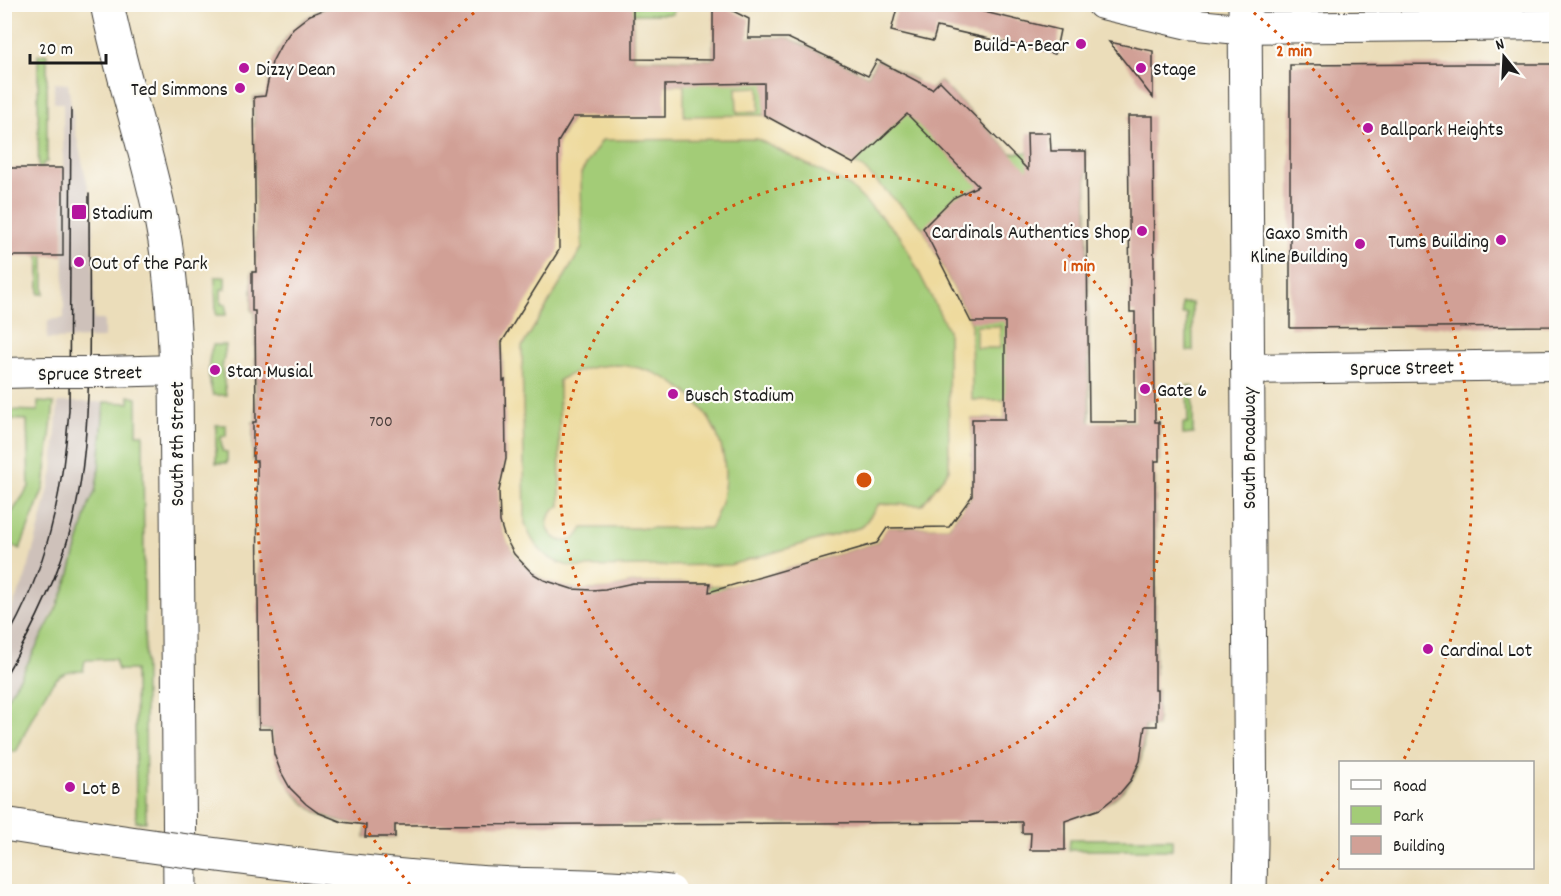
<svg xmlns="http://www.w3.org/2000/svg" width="1561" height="896" viewBox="0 0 1561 896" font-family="Dekko,sans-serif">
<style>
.industrial{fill:#cec1ba}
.green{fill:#a3cc77;stroke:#60744a;stroke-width:1.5}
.sand{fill:#eeda9e;stroke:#857b5d;stroke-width:1.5;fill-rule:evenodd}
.building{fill:#d1a096;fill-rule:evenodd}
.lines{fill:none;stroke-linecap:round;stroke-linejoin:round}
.minor-casing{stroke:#3b3934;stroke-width:32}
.major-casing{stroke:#3b3934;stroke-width:35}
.minor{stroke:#fff;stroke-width:30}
.major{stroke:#fff;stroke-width:33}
.tram{stroke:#1c1c1c;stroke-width:1.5}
.minor-bridge-casing{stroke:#3b3934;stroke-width:32;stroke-linecap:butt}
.highway-bridge-casing{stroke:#3b3934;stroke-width:35;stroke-linecap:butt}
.minor-bridge{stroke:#fff;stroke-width:30}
.highway-bridge{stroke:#fff;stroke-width:33}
.ring{fill:none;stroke:#d4530e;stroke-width:3;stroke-dasharray:3 6}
.poi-dot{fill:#b5179e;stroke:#fdfcf7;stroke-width:2}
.labels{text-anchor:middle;stroke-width:4.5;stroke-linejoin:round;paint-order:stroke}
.number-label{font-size:16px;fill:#493d3a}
.poi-label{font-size:20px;fill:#1c1c1c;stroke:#fdfcf7;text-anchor:start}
.street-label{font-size:20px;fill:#1c1c1c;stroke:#fdfcf7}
.centre{fill:#d4530e;stroke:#fdfcf7;stroke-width:3}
.ring-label{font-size:18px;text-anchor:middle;font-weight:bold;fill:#d4530e;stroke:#fdfcf7;stroke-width:4.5;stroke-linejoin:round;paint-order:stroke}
</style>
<rect width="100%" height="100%" fill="#fdfcf7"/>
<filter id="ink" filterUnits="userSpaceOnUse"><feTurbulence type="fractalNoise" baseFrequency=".0167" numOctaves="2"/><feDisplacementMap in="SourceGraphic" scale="12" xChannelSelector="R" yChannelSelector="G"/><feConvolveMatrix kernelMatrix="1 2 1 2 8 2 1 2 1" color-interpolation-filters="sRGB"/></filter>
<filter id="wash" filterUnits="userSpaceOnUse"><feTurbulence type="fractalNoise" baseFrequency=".008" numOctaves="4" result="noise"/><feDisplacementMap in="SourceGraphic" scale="24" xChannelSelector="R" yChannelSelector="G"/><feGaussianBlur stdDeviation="1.35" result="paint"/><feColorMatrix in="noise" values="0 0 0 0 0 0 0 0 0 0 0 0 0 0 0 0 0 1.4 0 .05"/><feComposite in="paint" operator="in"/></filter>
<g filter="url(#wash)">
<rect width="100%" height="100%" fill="#ebddba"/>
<!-- industrial -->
<path class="industrial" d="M54 83 68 84 75 130 93 208 94 320H104V338L47 339 48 320 64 318 63 103H54Z
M58 402H104L99 469 95 492 89 504 69 577 38 644 5 701V621L24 582 40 525 53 471Z"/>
<!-- green -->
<path class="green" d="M338 5H673V14H633V59L713 60V39L788 38 868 76 877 60 916 80 908 97 915 105 940 81 1011 153 1086 151 1090 425 1117 422H1159V461H1150L1149 478H1155V674H1150L1151 690H1157V726H1145C1144 737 1144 748 1141 759 1130 796 1096 815 1059 820L1051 833H1022V817L786 818 787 823 659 818 658 824 395 819V837H365L366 824C358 823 350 823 342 822 299 813 272 771 273 730L259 729 258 700H264L263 461H253V422H256L255 312 252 311V272H261V258H256L255 141 260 127 254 126V97L267 96C269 52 293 14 338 5Z
M47 54V162L43 163 44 294H39L38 55Z
M215 277H225V289H221V304H226V315H216Z
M1182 303H1192L1193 351H1187V314H1182Z
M213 345H226L222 368 226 395H213C208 379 207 361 213 345Z
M1187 386H1193V434L1183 435V423H1188Z
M129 396 137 398V434H143L146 822H136L135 670H118L115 659 85 660 83 671C75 671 68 671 60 676 44 688 26 731 17 750L14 752 4 747 5 701 21 676 56 609 69 577 89 504 95 492 99 469 104 402 129 403Z
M38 402 54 403 44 487 20 549 5 543V523L29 487 27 420 5 419V410L38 411Z
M216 425H226V436L221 437 222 451 227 452V463H216Z
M1070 839H1172V850H1069Z"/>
<!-- sand -->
<path class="sand" d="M665 85H684V116L764 115 863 168 923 228 971 322 972 400H1005V419H972V496L949 527 888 528 877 543 731 586H710L709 583H633L615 587V589C595 590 574 591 556 585 532 577 514 558 504 536 491 505 502 417 504 380L503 381 502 342 558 142 573 117ZM757 139 850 186 901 237 948 330 949 470 922 505 879 504 862 527 730 565 576 567C549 564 533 548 525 523L522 347 582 248 581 173 602 140Z
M759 87V111L737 112 736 88Z
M976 326H1000V348H976Z
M616 365C698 368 753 455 710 528H583C566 561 528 524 560 506L559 380C577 370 595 365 616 365Z"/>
<g id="blocks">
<!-- building -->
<path class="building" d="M338 4H633V59L713 60V4H719L749 19 748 38H788L868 76 877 60 932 89 940 81 1028 170 1027 133H1050L1051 151H1086L1089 422H1135V312H1130L1128 116H1153L1155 422H1159V461H1155V690H1157V726H1145L1140 761 1131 780 1120 793 1100 809 1065 821V850H1030L1031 833H1022V822L395 825V837H365L366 825 342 822 317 812 306 804 290 788 280 770 274 754 272 729H259L257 461H253V422H256L255 311H252V272H256L254 97 265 96 272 62 281 45 293 28 310 15ZM764 83V115L854 164 907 114 978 186 953 198 923 228 971 322H1005V419H972V496L949 527 887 528 877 543 709 592 710 583H633L605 589 592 590 572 589 544 580 532 573 514 554 504 535 500 522 499 491 506 459 505 380 503 381 502 342 559 250 558 142 573 117H665V85Z
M898 4H951L1060 30 1055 54 937 27 933 41 891 31Z
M1109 42 1153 51V98Z
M1465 64H1557V326L1290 328V65Z
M4 168H63V256H4Z"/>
</g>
</g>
<g filter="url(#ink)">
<use href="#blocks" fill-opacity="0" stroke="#3b3934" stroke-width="1.5"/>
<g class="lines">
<defs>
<path id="minor" d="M1102 4 1188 24 1228 28 1556 25
M1247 369 1556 365
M104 372 176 370
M4 373 47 372"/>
<path id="major" d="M107 4C122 77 146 147 161 219 171 269 174 320 176 370L180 892
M1245 4 1251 842 1250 892"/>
</defs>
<!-- minor casing -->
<use href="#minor" class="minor-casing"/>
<!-- major casing -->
<use href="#major" class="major-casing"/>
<!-- minor -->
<use href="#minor" class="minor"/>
<!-- major -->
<use href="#major" class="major"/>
<!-- tram -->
<path class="tram" d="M4 643C47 572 63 492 69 410L71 109
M4 678C33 629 58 579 72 524 85 474 87 422 89 371 90 312 89 252 89 193"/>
<defs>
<path id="minor-bridge" d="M47 372H104"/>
<path id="highway-bridge" d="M4 824C156 848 308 869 461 881 530 887 600 883 670 892"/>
</defs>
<!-- minor-bridge casing -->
<use href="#minor-bridge" class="minor-bridge-casing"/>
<!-- highway-bridge casing -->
<use href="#highway-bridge" class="highway-bridge-casing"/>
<!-- minor-bridge -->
<use href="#minor-bridge" class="minor-bridge"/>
<!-- highway-bridge -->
<use href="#highway-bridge" class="highway-bridge"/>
</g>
</g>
<!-- distance rings -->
<g class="ring">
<circle cx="864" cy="480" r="304"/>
<path d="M1340 858A608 608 0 0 1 1312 891M416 891A608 608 0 0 1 481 7M1247 7A608 608 0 0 1 1403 761"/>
</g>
<!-- markers -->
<g class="poi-dot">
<circle cx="1081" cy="44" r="6"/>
<circle cx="244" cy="68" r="6"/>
<circle cx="1141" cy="68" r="6"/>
<circle cx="240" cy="88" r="6"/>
<circle cx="1368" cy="128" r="6"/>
<rect x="71" y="204" width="16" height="16" rx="3"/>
<circle cx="1142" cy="231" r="6"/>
<circle cx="1501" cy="240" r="6"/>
<circle cx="1360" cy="244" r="6"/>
<circle cx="79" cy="262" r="6"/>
<circle cx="215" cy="370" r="6"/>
<circle cx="1145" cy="389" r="6"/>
<circle cx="673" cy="394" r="6"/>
<circle cx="1428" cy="649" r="6"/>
<circle cx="70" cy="787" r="6"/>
</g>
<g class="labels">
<!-- number labels -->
<g class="number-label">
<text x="381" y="426">700</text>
</g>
<!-- poi labels -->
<g class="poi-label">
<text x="1069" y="51" text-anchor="end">Build-A-Bear</text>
<text x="256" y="75">Dizzy Dean</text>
<text x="1153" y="75">Stage</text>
<text x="228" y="95" text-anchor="end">Ted Simmons</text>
<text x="1380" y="135">Ballpark Heights</text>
<text x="92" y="219">Stadium</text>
<text x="1130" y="238" text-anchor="end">Cardinals Authentics Shop</text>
<text x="1348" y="239" text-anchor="end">Gaxo Smith<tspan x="1348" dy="23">Kline Building</tspan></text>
<text x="1489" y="247" text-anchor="end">Tums Building</text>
<text x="91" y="269">Out of the Park</text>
<text x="227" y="377">Stan Musial</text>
<text x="1157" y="396">Gate 6</text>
<text x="685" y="401">Busch Stadium</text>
<text x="1440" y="656">Cardinal Lot</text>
<text x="82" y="794">Lot B</text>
</g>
<!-- street labels -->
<g class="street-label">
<text transform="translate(1402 367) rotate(-1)" y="7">Spruce Street</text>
<text transform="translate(90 372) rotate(-1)" y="7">Spruce Street</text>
<text transform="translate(176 444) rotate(-90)" y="7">South 8th Street</text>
<text transform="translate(1248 448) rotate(-90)" y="7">South Broadway</text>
</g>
</g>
<circle cx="864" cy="480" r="9" class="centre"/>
<g class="ring-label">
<text x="1294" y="56">2 min</text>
<text x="1079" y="271">1 min</text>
</g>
<!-- margin -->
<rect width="1561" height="896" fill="none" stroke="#fdfcf7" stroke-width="24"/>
<!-- legend -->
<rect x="1339" y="761" width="195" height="108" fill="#fdfcf7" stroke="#a3a29f" stroke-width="1.5"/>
<rect x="1351" y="780" width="30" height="9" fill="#ffffff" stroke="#a3a29f" stroke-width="1.5"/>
<text x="1393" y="791" font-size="18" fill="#1c1c1c">Road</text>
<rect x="1351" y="806" width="30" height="18" fill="#a3cc77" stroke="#a3a29f" stroke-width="1.5"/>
<text x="1393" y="821" font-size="18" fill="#1c1c1c">Park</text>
<rect x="1351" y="836" width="30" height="18" fill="#d1a096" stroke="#a3a29f" stroke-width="1.5"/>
<text x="1393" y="851" font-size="18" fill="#1c1c1c">Building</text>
<!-- north arrow -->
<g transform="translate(1504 57) rotate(342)" stroke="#fdfcf7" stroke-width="4.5" paint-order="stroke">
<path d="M0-4.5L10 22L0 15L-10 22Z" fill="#1c1c1c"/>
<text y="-9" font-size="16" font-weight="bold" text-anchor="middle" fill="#1c1c1c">N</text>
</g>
<!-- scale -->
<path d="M30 54v9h76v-9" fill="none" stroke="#1c1c1c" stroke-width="3"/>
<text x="39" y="54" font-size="18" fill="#1c1c1c" stroke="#fdfcf7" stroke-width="4.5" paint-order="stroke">20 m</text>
</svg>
